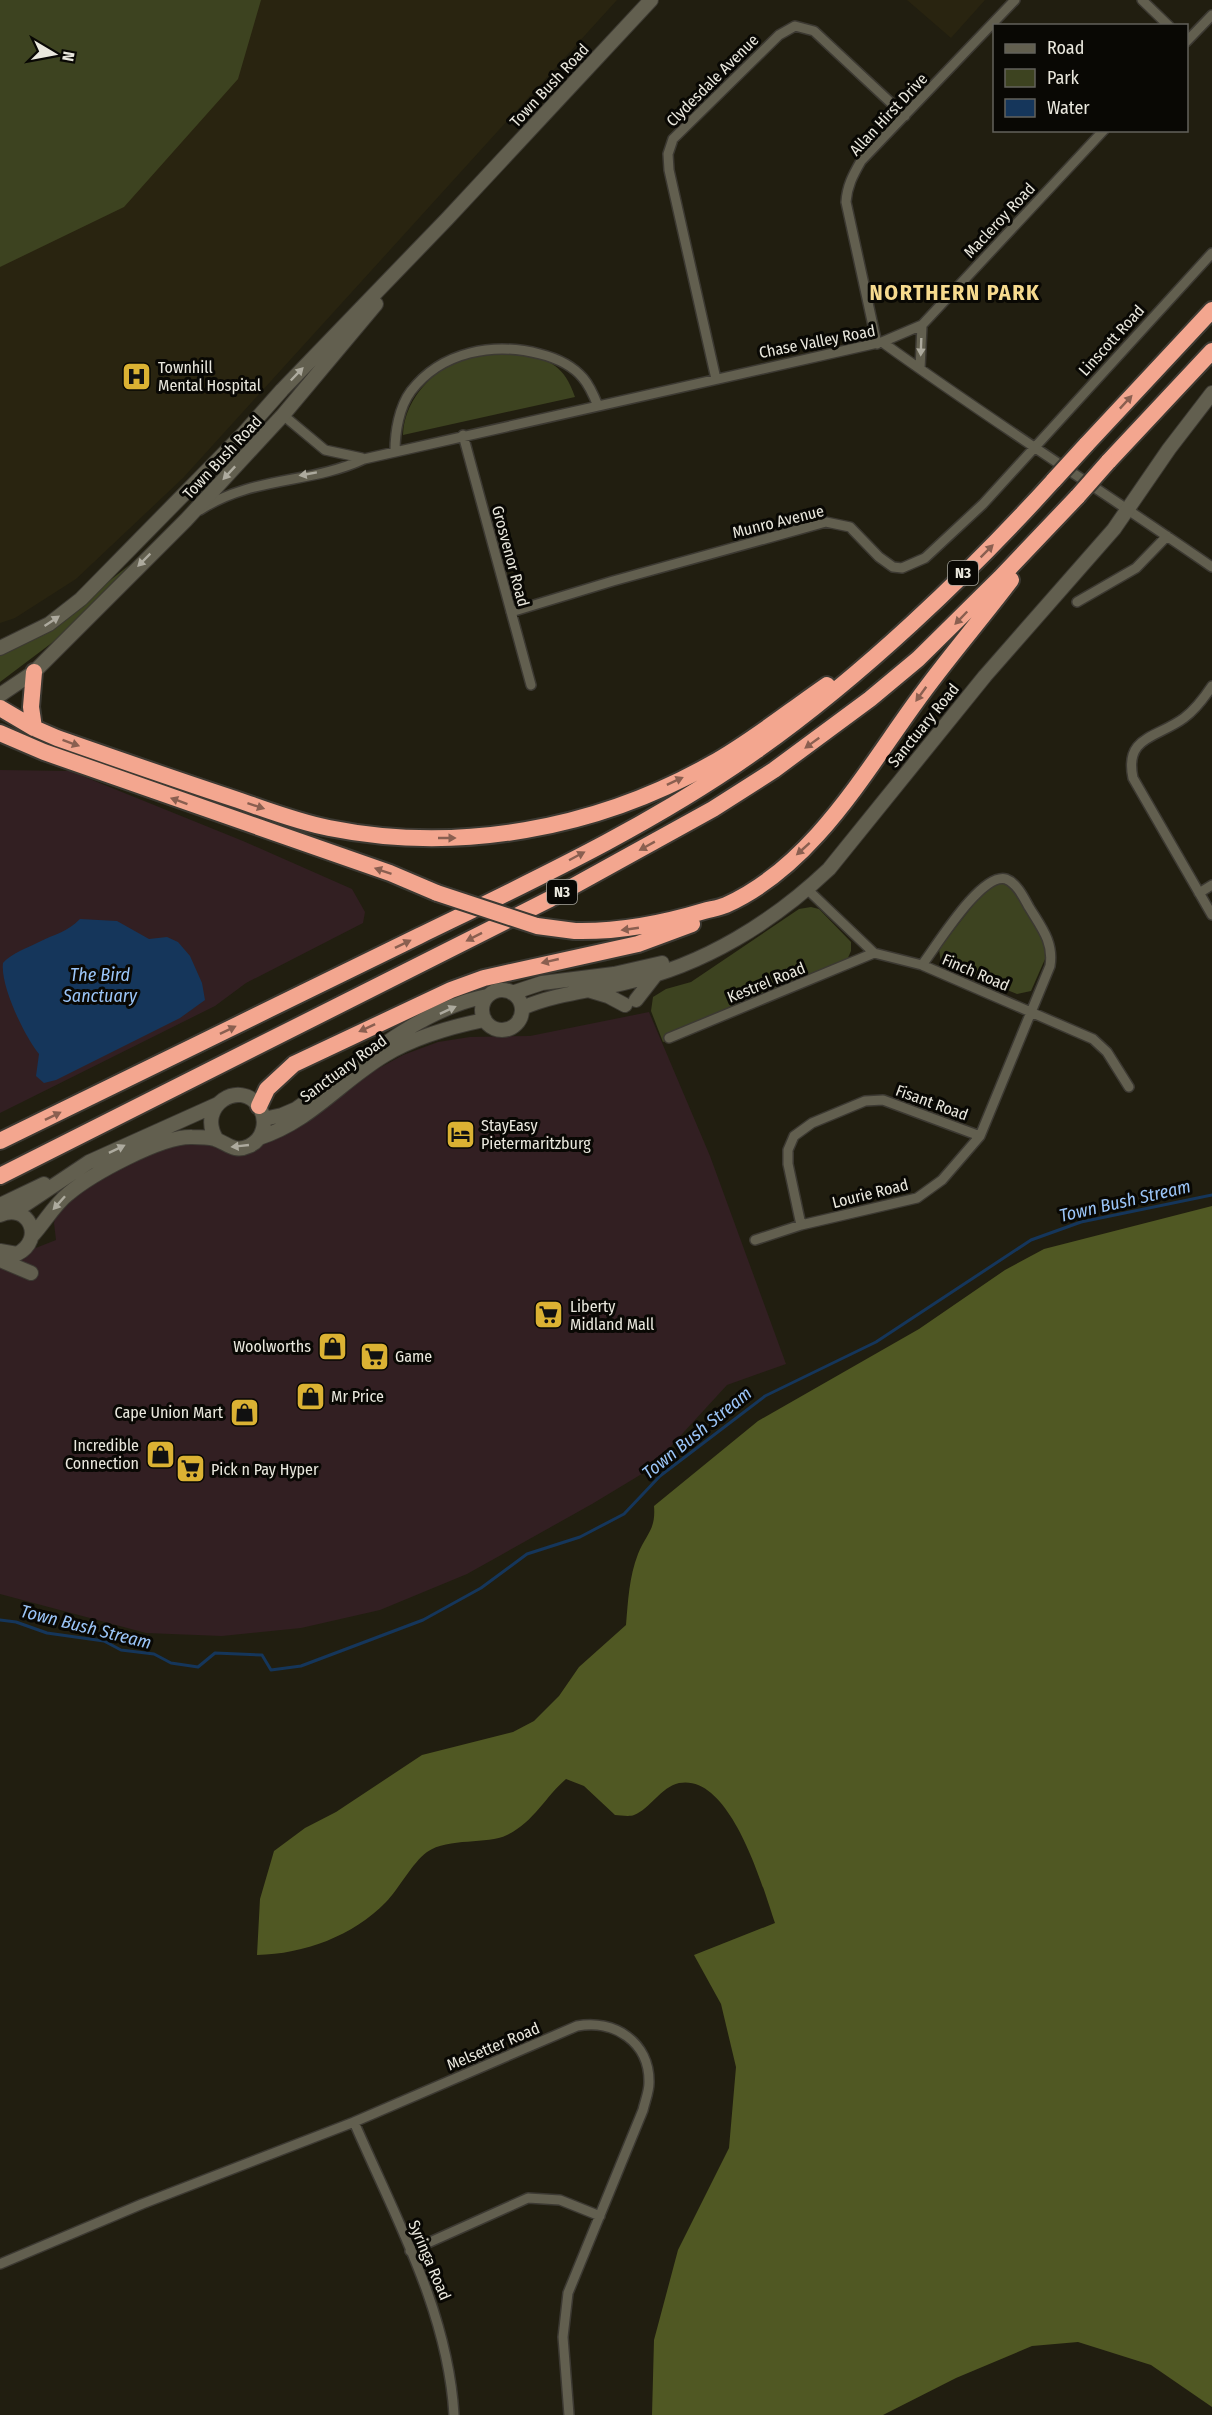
<svg xmlns="http://www.w3.org/2000/svg" width="1212" height="2415" viewBox="0 0 1212 2415" font-family="'Fira Sans Condensed',sans-serif">
<style>
.commercial{fill:#321f22}
.built{fill:#292410}
.green{fill:#3d4320}
.forest{fill:#505823}
.water{fill:#15365b}
.lines{fill:none;stroke-linecap:round;stroke-linejoin:round}
.stream{stroke:#15365b;stroke-width:3}
.street-casing{stroke:#3c3932;stroke-width:12}
.secondary-casing{stroke:#3c3932;stroke-width:16}
.highway-casing{stroke:#3c3932;stroke-width:20}
.street{stroke:#625f4f;stroke-width:9}
.secondary{stroke:#625f4f;stroke-width:14}
.highway{stroke:#f3a68f;stroke-width:16}
.highway-bridge-casing{stroke:#3c3932;stroke-width:20;stroke-linecap:butt}
.highway-bridge{stroke:#f3a68f;stroke-width:16}
.oneway{fill:#adaa9e}
.oneway2{fill:#8a5f50}
.labels{text-anchor:middle;stroke-width:6;stroke-linejoin:round;paint-order:stroke}
.shield{fill:#090804;stroke:#a6a59d;stroke-width:1.5}
.shield-label{font-size:15px;font-weight:bold;fill:#eae8de}
.street-label{font-size:16px;fill:#eae8de;stroke:#090804}
.poi-label{font-size:16px;fill:#eae8de;stroke:#090804;text-anchor:start}
.water-label{font-size:18px;font-style:italic;fill:#9bc5f8;stroke:#090804}
.district-label{font-size:22px;font-weight:bold;letter-spacing:1.5px;fill:#f6da8e;stroke:#090804}
</style>
<rect width="100%" height="100%" fill="#211e10"/>
<!-- commercial -->
<path class="commercial" d="M0 770 70 771 243 841 352 889 365 912 363 923 246 983 215 1006 0 1113Z
M649 1012 710 1156 786 1364 727 1385 650 1469 592 1504 467 1574 380 1610 301 1628 222 1636 146 1633 0 1594V1259L5 1260 56 1240 54 1223 59 1206 69 1197 140 1158 170 1145 199 1143 217 1147 236 1156 311 1120 323 1108 372 1072 403 1055 438 1042 470 1037 530 1036Z"/>
<!-- built -->
<path class="built" d="M0 0H617L183 478 76 579 15 618 0 623Z
M907 0H985L951 38Z"/>
<!-- green -->
<path class="green" d="M0 0H261L238 79 124 207 0 267Z
M521 350C551 362 564 365 575 397L403 435C404 396 439 364 475 353 488 349 507 351 521 350Z
M132 563 61 636 0 682V652L99 589Z
M1000 879 1014 887 1045 938 1049 950 1031 991 1017 994 941 963 939 949 981 895Z
M811 907 819 909 851 942V951L847 960 663 1042 651 1011 653 997 666 989 691 982 799 909Z"/>
<!-- forest -->
<path class="forest" d="M1212 1206V2407L1151 2365 1078 2342 1032 2346 956 2378 883 2415H652L654 2340 678 2250 729 2148 736 2067 721 2004 694 1955 775 1923C763 1888 731 1773 679 1783 661 1787 650 1809 634 1815 629 1817 620 1815 615 1815L584 1786 566 1779C545 1797 534 1822 507 1835 487 1845 449 1837 427 1852 412 1863 399 1889 386 1902 353 1936 304 1954 257 1955L260 1899 274 1851 305 1828 336 1812 422 1755 513 1732 534 1721 559 1696 579 1667 626 1625C628 1602 629 1577 638 1554 646 1534 656 1530 654 1506L758 1421 919 1329 1005 1270 1044 1249Z"/>
<!-- water -->
<path class="water" d="M80 919 117 921 149 939 167 937 178 942 190 956 202 983 205 1000 180 1018 56 1080 44 1083 36 1076 39 1054C25 1037 0 986 3 963 10 954 29 947 39 942 55 934 67 932 80 919Z"/>
<g class="lines">
<!-- stream -->
<path class="stream" d="M0 1620 16 1622 47 1633 104 1641 121 1650 154 1654 171 1663 198 1667 215 1653 262 1655 271 1670 301 1666 423 1620 481 1588 527 1554 580 1537 624 1514 660 1476 765 1396 876 1342 1031 1240 1081 1222 1212 1195"/>
<defs>
<path id="street" d="M1142 0 1169 26
M1186 42 1212 15
M882 342 922 325 1104 130
M877 344 846 202C847 186 853 175 861 161L1015 0
M920 369 922 325
M716 379 669 170 668 154 673 139 779 35 795 26 814 31 905 116
M283 415 325 450 362 458
M463 435 531 685
M395 451C395 432 399 407 411 391 442 351 494 342 540 354 556 358 572 365 583 378 590 386 594 396 598 406
M200 510C252 476 311 484 364 459L882 342C990 420 1102 491 1212 567
M1077 602 1136 568 1167 536
M511 612 613 581 826 522 850 527 879 557 893 567 902 568 925 558 983 504 1212 253
M1212 686C1204 698 1196 709 1184 718 1157 738 1124 736 1133 778L1212 915
M807 889 874 953 922 965 1093 1039 1107 1052 1129 1087
M1199 893 1212 885
M669 1038 874 953
M801 1225 788 1164V1150L794 1136 812 1123 865 1101 883 1100 980 1136
M755 1240 801 1225 917 1198 942 1180 980 1136 1050 966C1054 942 1041 927 1029 907 1024 898 1017 883 1006 879 981 872 936 947 922 965
M354 2122C395 2217 448 2311 454 2415
M410 2251 528 2198 560 2200 600 2216
M0 2264 142 2204 354 2122 577 2026C614 2019 650 2042 649 2083 649 2092 645 2101 643 2110L568 2293 563 2337 569 2415"/>
<path id="secondary" d="M0 648 49 624 81 599 244 433 282 390 447 219 651 0
M0 695 34 672 186 520 283 415 376 304
M482 1010a20 20 0 1 1 40 0a20 20 0 1 1-40 0Z
M588 990 608 996 625 1005
M512 993 542 983 614 974 662 963
M636 1000 657 973
M522 1008C557 993 592 991 628 982 704 965 773 922 829 869L985 676 1114 529 1169 449 1212 393
M264 1119 282 1115 296 1109C355 1068 415 1010 487 996
M259 1138C311 1121 340 1082 385 1055 415 1037 450 1027 484 1020
M0 1205 44 1184
M14 1212 89 1162 218 1104
M0 1215C28 1202 46 1239 17 1254L0 1251
M32 1236C45 1222 54 1205 68 1194 92 1174 161 1136 192 1137 200 1137 208 1137 215 1139 227 1143 234 1153 249 1146 264 1139 268 1120 259 1107 241 1078 195 1106 217 1140
M0 1260 31 1273"/>
<path id="highway" d="M1086 445 1212 310
M1108 462 1212 351
M0 708 34 728 57 738C117 759 177 780 238 800 267 810 298 822 329 828 458 854 596 829 711 764 751 742 789 711 827 685
M34 728 31 707 34 672
M0 733 44 752 390 873 437 893
M575 931C620 932 661 924 704 911 711 909 719 908 726 905 812 866 863 775 916 702 946 660 980 621 1011 580
M259 1106 267 1089 294 1064 451 990 484 978 638 944 692 924
M0 1141C140 1073 280 1005 419 936 534 880 652 825 756 751 861 677 968 575 1054 480
M0 1176 550 899 713 809 774 770 870 699 918 659 1000 578 1078 496"/>
</defs>
<!-- street casing -->
<use href="#street" class="street-casing"/>
<!-- secondary casing -->
<use href="#secondary" class="secondary-casing"/>
<!-- highway casing -->
<use href="#highway" class="highway-casing"/>
<!-- street -->
<use href="#street" class="street"/>
<!-- secondary -->
<use href="#secondary" class="secondary"/>
<!-- highway -->
<use href="#highway" class="highway"/>
<defs>
<path id="highway-bridge" d="M1054 480 1086 445
M1078 496 1108 462
M437 893 537 926 575 931"/>
</defs>
<!-- highway-bridge casing -->
<use href="#highway-bridge" class="highway-bridge-casing"/>
<!-- highway-bridge -->
<use href="#highway-bridge" class="highway-bridge"/>
</g>
<!-- one-way arrows -->
<defs><path id="oneway-solid" d="M-6-.8H1V-3.2L6.5 0L1 3.2V.8H-6Z" transform="scale(1.5)"/></defs>
<g class="oneway">
<use href="#oneway-solid" transform="translate(921 347) rotate(92)"/>
<use href="#oneway-solid" transform="translate(297 374) rotate(-46)"/>
<use href="#oneway-solid" transform="translate(229 473) rotate(133)"/>
<use href="#oneway-solid" transform="translate(308 474) rotate(170)"/>
<use href="#oneway-solid" transform="translate(144 560) rotate(135)"/>
<use href="#oneway-solid" transform="translate(52 621) rotate(-34)"/>
<use href="#oneway-solid" transform="translate(448 1010) rotate(-25)"/>
<use href="#oneway-solid" transform="translate(240 1146) rotate(174)"/>
<use href="#oneway-solid" transform="translate(117 1149) rotate(-26)"/>
<use href="#oneway-solid" transform="translate(59 1203) rotate(132)"/>
</g>
<g class="oneway2">
<use href="#oneway-solid" transform="translate(1126 402) rotate(-47)"/>
<use href="#oneway-solid" transform="translate(987 551) rotate(-45)"/>
<use href="#oneway-solid" transform="translate(961 618) rotate(134)"/>
<use href="#oneway-solid" transform="translate(921 694) rotate(126)"/>
<use href="#oneway-solid" transform="translate(71 743) rotate(20)"/>
<use href="#oneway-solid" transform="translate(812 743) rotate(144)"/>
<use href="#oneway-solid" transform="translate(675 781) rotate(-25)"/>
<use href="#oneway-solid" transform="translate(179 801) rotate(-160)"/>
<use href="#oneway-solid" transform="translate(256 806) rotate(18)"/>
<use href="#oneway-solid" transform="translate(447 838)"/>
<use href="#oneway-solid" transform="translate(647 846) rotate(151)"/>
<use href="#oneway-solid" transform="translate(803 849) rotate(138)"/>
<use href="#oneway-solid" transform="translate(577 856) rotate(-28)"/>
<use href="#oneway-solid" transform="translate(383 871) rotate(-161)"/>
<use href="#oneway-solid" transform="translate(630 929) rotate(172)"/>
<use href="#oneway-solid" transform="translate(474 937) rotate(153)"/>
<use href="#oneway-solid" transform="translate(403 944) rotate(-26)"/>
<use href="#oneway-solid" transform="translate(550 961) rotate(167)"/>
<use href="#oneway-solid" transform="translate(367 1028) rotate(155)"/>
<use href="#oneway-solid" transform="translate(228 1030) rotate(-26)"/>
<use href="#oneway-solid" transform="translate(53 1116) rotate(-26)"/>
</g>
<!-- icons -->
<defs>
<symbol id="hospital-square" viewBox="-11 -11 22 22"><rect x="-9" y="-9" width="18" height="18" rx="4" fill="#dbb233" stroke="#090804"/><path d="M-5-5h3v3.5h4V-5h3V5h-3V1.5h-4V5h-3Z" fill="#111"/></symbol>
<symbol id="hotel-square" viewBox="-11 -11 22 22"><rect x="-9" y="-9" width="18" height="18" rx="4" fill="#dbb233" stroke="#090804"/><path d="M-6-4.5h1.5V1H6V5H4.5V3h-9V5H-6ZM-4 0a1.8 1.8 0 1 1 3.6 0ZM.5 0V-2.5h3Q6-2.5 6 0Z" fill="#111"/></symbol>
<symbol id="supermarket-square" viewBox="-11 -11 22 22"><rect x="-9" y="-9" width="18" height="18" rx="4" fill="#dbb233" stroke="#090804"/><path d="M-6-5.5h2.5l.6 2H6L4.5 2H-2.5L-4.4-4H-6ZM-1.5 3.2a1.3 1.3 0 1 0 .1 0ZM3 3.2a1.3 1.3 0 1 0 .1 0Z" fill="#111"/></symbol>
<symbol id="shop-square" viewBox="-11 -11 22 22"><rect x="-9" y="-9" width="18" height="18" rx="4" fill="#dbb233" stroke="#090804"/><path d="M-5-2.5h2.3a2.7 3.5 0 0 1 5.4 0H5L5.5 6h-11ZM-1.5-2.5h3a1.5 2.3 0 0 0-3 0Z" fill="#111"/></symbol>
</defs>
<g fill-rule="evenodd">
<use href="#hospital-square" x="120" y="360" width="33" height="33"/>
<use href="#hotel-square" x="444" y="1118" width="33" height="33"/>
<use href="#supermarket-square" x="532" y="1298" width="33" height="33"/>
<use href="#shop-square" x="316" y="1330" width="33" height="33"/>
<use href="#supermarket-square" x="358" y="1340" width="33" height="33"/>
<use href="#shop-square" x="294" y="1380" width="33" height="33"/>
<use href="#shop-square" x="228" y="1396" width="33" height="33"/>
<use href="#shop-square" x="144" y="1438" width="33" height="33"/>
<use href="#supermarket-square" x="174" y="1452" width="33" height="33"/>
</g>
<g class="labels">
<!-- shield labels -->
<g class="shield">
<rect x="948" y="561" width="30" height="24" rx="4.5"/>
<rect x="547" y="880" width="30" height="24" rx="4.5"/>
</g>
<g class="shield-label">
<text x="963" y="578">N3</text>
<text x="562" y="897">N3</text>
</g>
<!-- street labels -->
<g class="street-label">
<text transform="translate(712 80) rotate(-45)" y="6">Clydesdale Avenue</text>
<text transform="translate(549 85) rotate(-47)" y="6">Town Bush Road</text>
<text transform="translate(888 114) rotate(-47)" y="6">Allan Hirst Drive</text>
<text transform="translate(999 220) rotate(-47)" y="6">Macleroy Road</text>
<text transform="translate(1111 340) rotate(-48)" y="6">Linscott Road</text>
<text transform="translate(817 341) rotate(-11)" y="6">Chase Valley Road</text>
<text transform="translate(222 457) rotate(-47)" y="6">Town Bush Road</text>
<text transform="translate(778 521) rotate(-14)" y="6">Munro Avenue</text>
<text transform="translate(511 556) rotate(75)" y="6">Grosvenor Road</text>
<text transform="translate(923 725) rotate(-51)" y="6">Sanctuary Road</text>
<text transform="translate(976 972) rotate(23)" y="6">Finch Road</text>
<text transform="translate(766 982) rotate(-22)" y="6">Kestrel Road</text>
<text transform="translate(343 1068) rotate(-36)" y="6">Sanctuary Road</text>
<text transform="translate(932 1102) rotate(20)" y="6">Fisant Road</text>
<text transform="translate(870 1193) rotate(-14)" y="6">Lourie Road</text>
<text transform="translate(493 2046) rotate(-23)" y="6">Melsetter Road</text>
<text transform="translate(430 2260) rotate(67)" y="6">Syringa Road</text>
</g>
<!-- poi labels -->
<g class="poi-label">
<text x="158" y="373">Townhill<tspan x="158" dy="18">Mental Hospital</tspan></text>
<text x="481" y="1131">StayEasy<tspan x="481" dy="18">Pietermaritzburg</tspan></text>
<text x="570" y="1312">Liberty<tspan x="570" dy="18">Midland Mall</tspan></text>
<text x="311" y="1352" text-anchor="end">Woolworths</text>
<text x="395" y="1362">Game</text>
<text x="331" y="1402">Mr Price</text>
<text x="223" y="1418" text-anchor="end">Cape Union Mart</text>
<text x="139" y="1451" text-anchor="end">Incredible<tspan x="139" dy="18">Connection</tspan></text>
<text x="211" y="1475">Pick n Pay Hyper</text>
</g>
<!-- water labels -->
<g class="water-label">
<text x="100" y="981">The Bird<tspan x="100" dy="21">Sanctuary</tspan></text>
<text transform="translate(1125 1201) rotate(-13)" y="6">Town Bush Stream</text>
<text transform="translate(697 1433) rotate(-39)" y="6">Town Bush Stream</text>
<text transform="translate(86 1627) rotate(14)" y="6">Town Bush Stream</text>
</g>
<!-- district labels -->
<g class="district-label">
<text x="955" y="300">NORTHERN PARK</text>
</g>
</g>
<!-- legend -->
<rect x="993" y="24" width="195" height="108" fill="#090804" stroke="#63625b" stroke-width="1.5"/>
<rect x="1005" y="44" width="30" height="9" fill="#625f4f" stroke="#63625b" stroke-width="1.5"/>
<text x="1047" y="54" font-size="18" fill="#eae8de">Road</text>
<rect x="1005" y="69" width="30" height="18" fill="#3d4320" stroke="#63625b" stroke-width="1.5"/>
<text x="1047" y="84" font-size="18" fill="#eae8de">Park</text>
<rect x="1005" y="99" width="30" height="18" fill="#15365b" stroke="#63625b" stroke-width="1.5"/>
<text x="1047" y="114" font-size="18" fill="#eae8de">Water</text>
<!-- north arrow -->
<g transform="translate(54 54) rotate(100)" stroke="#090804" stroke-width="4.5" paint-order="stroke">
<path d="M0-4.5L10 22L0 15L-10 22Z" fill="#eae8de"/>
<text y="-9" font-size="16" font-weight="bold" text-anchor="middle" fill="#eae8de">N</text>
</g>
</svg>
